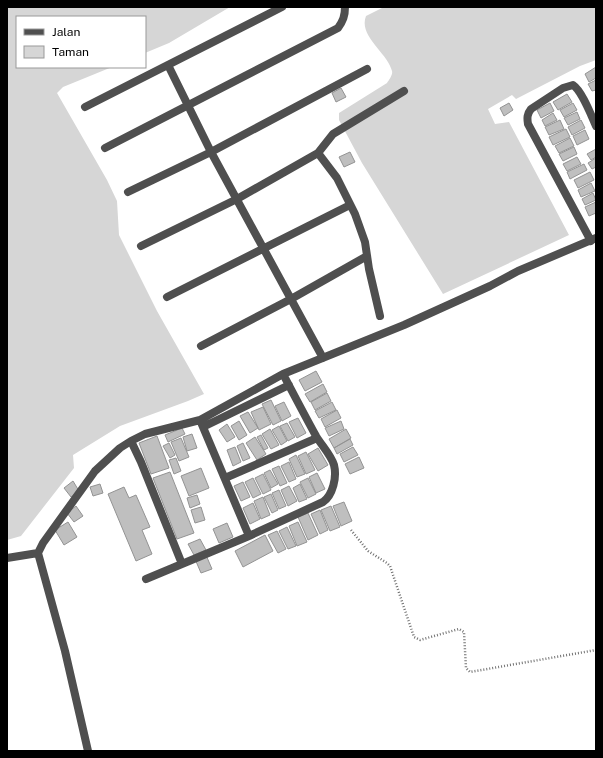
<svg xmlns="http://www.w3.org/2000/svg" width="603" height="758" viewBox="0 0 603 758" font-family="'Public Sans',sans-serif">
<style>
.green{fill:#d6d6d6}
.building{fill:#bfbfbf;stroke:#939393}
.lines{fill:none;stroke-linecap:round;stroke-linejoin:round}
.path{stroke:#717171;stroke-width:2.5;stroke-dasharray:1 2;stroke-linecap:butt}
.street{stroke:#4f4f4f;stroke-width:8}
</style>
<rect width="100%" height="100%" fill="#fff"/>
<!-- green -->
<path class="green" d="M7 7H230L169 43 145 53V17H17V67H112L63 87 57 93 107 180 117 201 119 235 157 311 204 394 188 401 120 426 73 455 74 468 21 536 7 540Z
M384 7H596V60L580 66 516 99 512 95 488 109 495 124 509 122 569 235 443 294 362 163 339 120V113L387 83C389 80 393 75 392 71 388 53 358 36 366 16Z"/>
<!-- building -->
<path class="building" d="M596 67V78L589 82 585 74Z
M596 80V90L592 91 588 84Z
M341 88 346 97 336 102 332 93Z
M567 94 572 102 558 110 553 102Z
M509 103 513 110 504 116 500 108Z
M550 103 554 111 541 118 537 110Z
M573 103 577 110 564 117 560 110Z
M577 112 580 119 568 125 564 118Z
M553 113 557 120 545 126 542 120Z
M560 120 564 129 549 135 545 127Z
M581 120 585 128 572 135 568 127Z
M566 129 570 137 553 145 549 137Z
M585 130 589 139 577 145 573 136Z
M570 138 574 146 559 153 555 146Z
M574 147 577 154 563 161 559 154Z
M596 149V157L591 160 587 154Z
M350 152 355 162 344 167 339 157Z
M577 157 581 164 567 171 563 164Z
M596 158V167L592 169 588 163Z
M584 164 587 170 570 179 567 172Z
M590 172 594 180 578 188 574 180Z
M591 183 595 191 581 197 578 190Z
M593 193 596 200 585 205 582 199Z
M596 202V213L589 216 585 207Z
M316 371 322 382 305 391 299 380Z
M323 384 327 392 310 402 305 394Z
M327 393 331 401 315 410 311 402Z
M271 400 281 421 273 425 262 404Z
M284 402 291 416 282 421 275 406Z
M332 402 336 410 319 418 315 411Z
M263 407 271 424 259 430 251 412Z
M337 410 341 418 325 427 321 419Z
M248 412 258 428 250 433 240 416Z
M298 418 306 433 297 438 289 422Z
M239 421 247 435 239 440 231 426Z
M341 421 344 429 329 436 325 428Z
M287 423 295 437 288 441 280 426Z
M227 424 235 437 227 442 219 430Z
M279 426 287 441 281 445 272 430Z
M182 428 185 434 168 442 165 435Z
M270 429 279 445 271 449 262 434Z
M346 429 351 438 334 448 329 439Z
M192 434 197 448 187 451 183 437Z
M261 435 268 448 264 450 257 437Z
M157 436 169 468 151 474 139 443Z
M255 437 266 454 257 460 246 443Z
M181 438 189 457 179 461 171 442Z
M350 439 353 445 337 454 334 448Z
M169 443 175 455 170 458 163 446Z
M243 443 250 458 243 461 237 446Z
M235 447 241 462 233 466 227 450Z
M353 447 358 455 344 462 340 454Z
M318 448 328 465 318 471 308 454Z
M306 452 315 470 306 474 298 456Z
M296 455 305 474 297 477 289 459Z
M359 457 364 468 350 474 345 464Z
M176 458 181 471 174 474 169 460Z
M289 462 296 479 289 482 281 466Z
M279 466 287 483 280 486 272 469Z
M201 468 209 488 189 496 181 476Z
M270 470 278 484 271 488 264 473Z
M170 472 194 533 177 539 153 478Z
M317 473 325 489 316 493 309 477Z
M263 474 271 490 263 494 255 478Z
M253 478 261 494 253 498 245 482Z
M308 478 316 494 308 498 300 482Z
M73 481 79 491 71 497 64 488Z
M243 482 250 497 241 501 234 486Z
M100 484 103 493 93 496 90 487Z
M300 484 307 499 299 502 293 488Z
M289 486 297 501 288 506 281 490Z
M124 487 129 498 136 495 150 527 142 530 152 554 136 561 108 494Z
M279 490 286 506 279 509 272 493Z
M271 494 278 510 272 513 264 497Z
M197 495 200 504 190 508 187 498Z
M263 497 270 515 261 519 254 501Z
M344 502 352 521 341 526 333 506Z
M253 503 260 519 250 524 243 508Z
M76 506 83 516 74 522 67 513Z
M331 506 340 527 330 531 321 510Z
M201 507 205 520 195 523 191 510Z
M320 510 328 530 320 534 311 514Z
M308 513 318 535 308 540 298 517Z
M68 522 77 537 64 545 55 530Z
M298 522 307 542 297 546 289 526Z
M227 523 233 537 219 543 213 529Z
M287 527 296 546 288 549 279 531Z
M277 531 286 549 278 553 268 535Z
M265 535 273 551 243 567 235 551Z
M200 539 206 550 194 555 188 544Z
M206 555 212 569 201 573 195 559Z"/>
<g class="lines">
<!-- path -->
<path class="path" d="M351 530 368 551 387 563 390 566 414 637 420 640 459 629 464 632 466 668 470 672 596 650"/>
<!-- street -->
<path class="street" d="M168 65 211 152 323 358
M85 107 282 7
M105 148 338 28C343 21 345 16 345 7
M318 153 337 178 355 214 365 242 369 269 380 316
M128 192 211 152 367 69
M591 241 528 124C527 118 527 114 531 109L563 88 573 85C582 91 591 115 596 126
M141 246 237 199 318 153 333 134 404 91
M167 297 350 205
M201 346 291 299 367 256
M200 420 249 536 323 502C333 495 337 477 334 465 331 455 322 446 316 436 305 416 294 395 283 374
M203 427 289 385
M131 441 141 462 182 564
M225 478 317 438
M7 558 38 553
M146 579 249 536
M88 751 65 651 38 553 43 543 95 471 120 448 131 441 145 434 200 420 283 374 404 325 490 286 518 271 596 238"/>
</g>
<!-- border -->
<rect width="603" height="758" fill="none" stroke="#000000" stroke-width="16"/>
<!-- legend -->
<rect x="16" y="16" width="130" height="52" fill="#ffffff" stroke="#999999"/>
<rect x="24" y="29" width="20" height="6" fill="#4f4f4f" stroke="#999999"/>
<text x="52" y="36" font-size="12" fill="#000000">Jalan</text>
<rect x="24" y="46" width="20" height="12" fill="#d6d6d6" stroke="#999999"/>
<text x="52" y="56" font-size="12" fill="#000000">Taman</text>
</svg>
